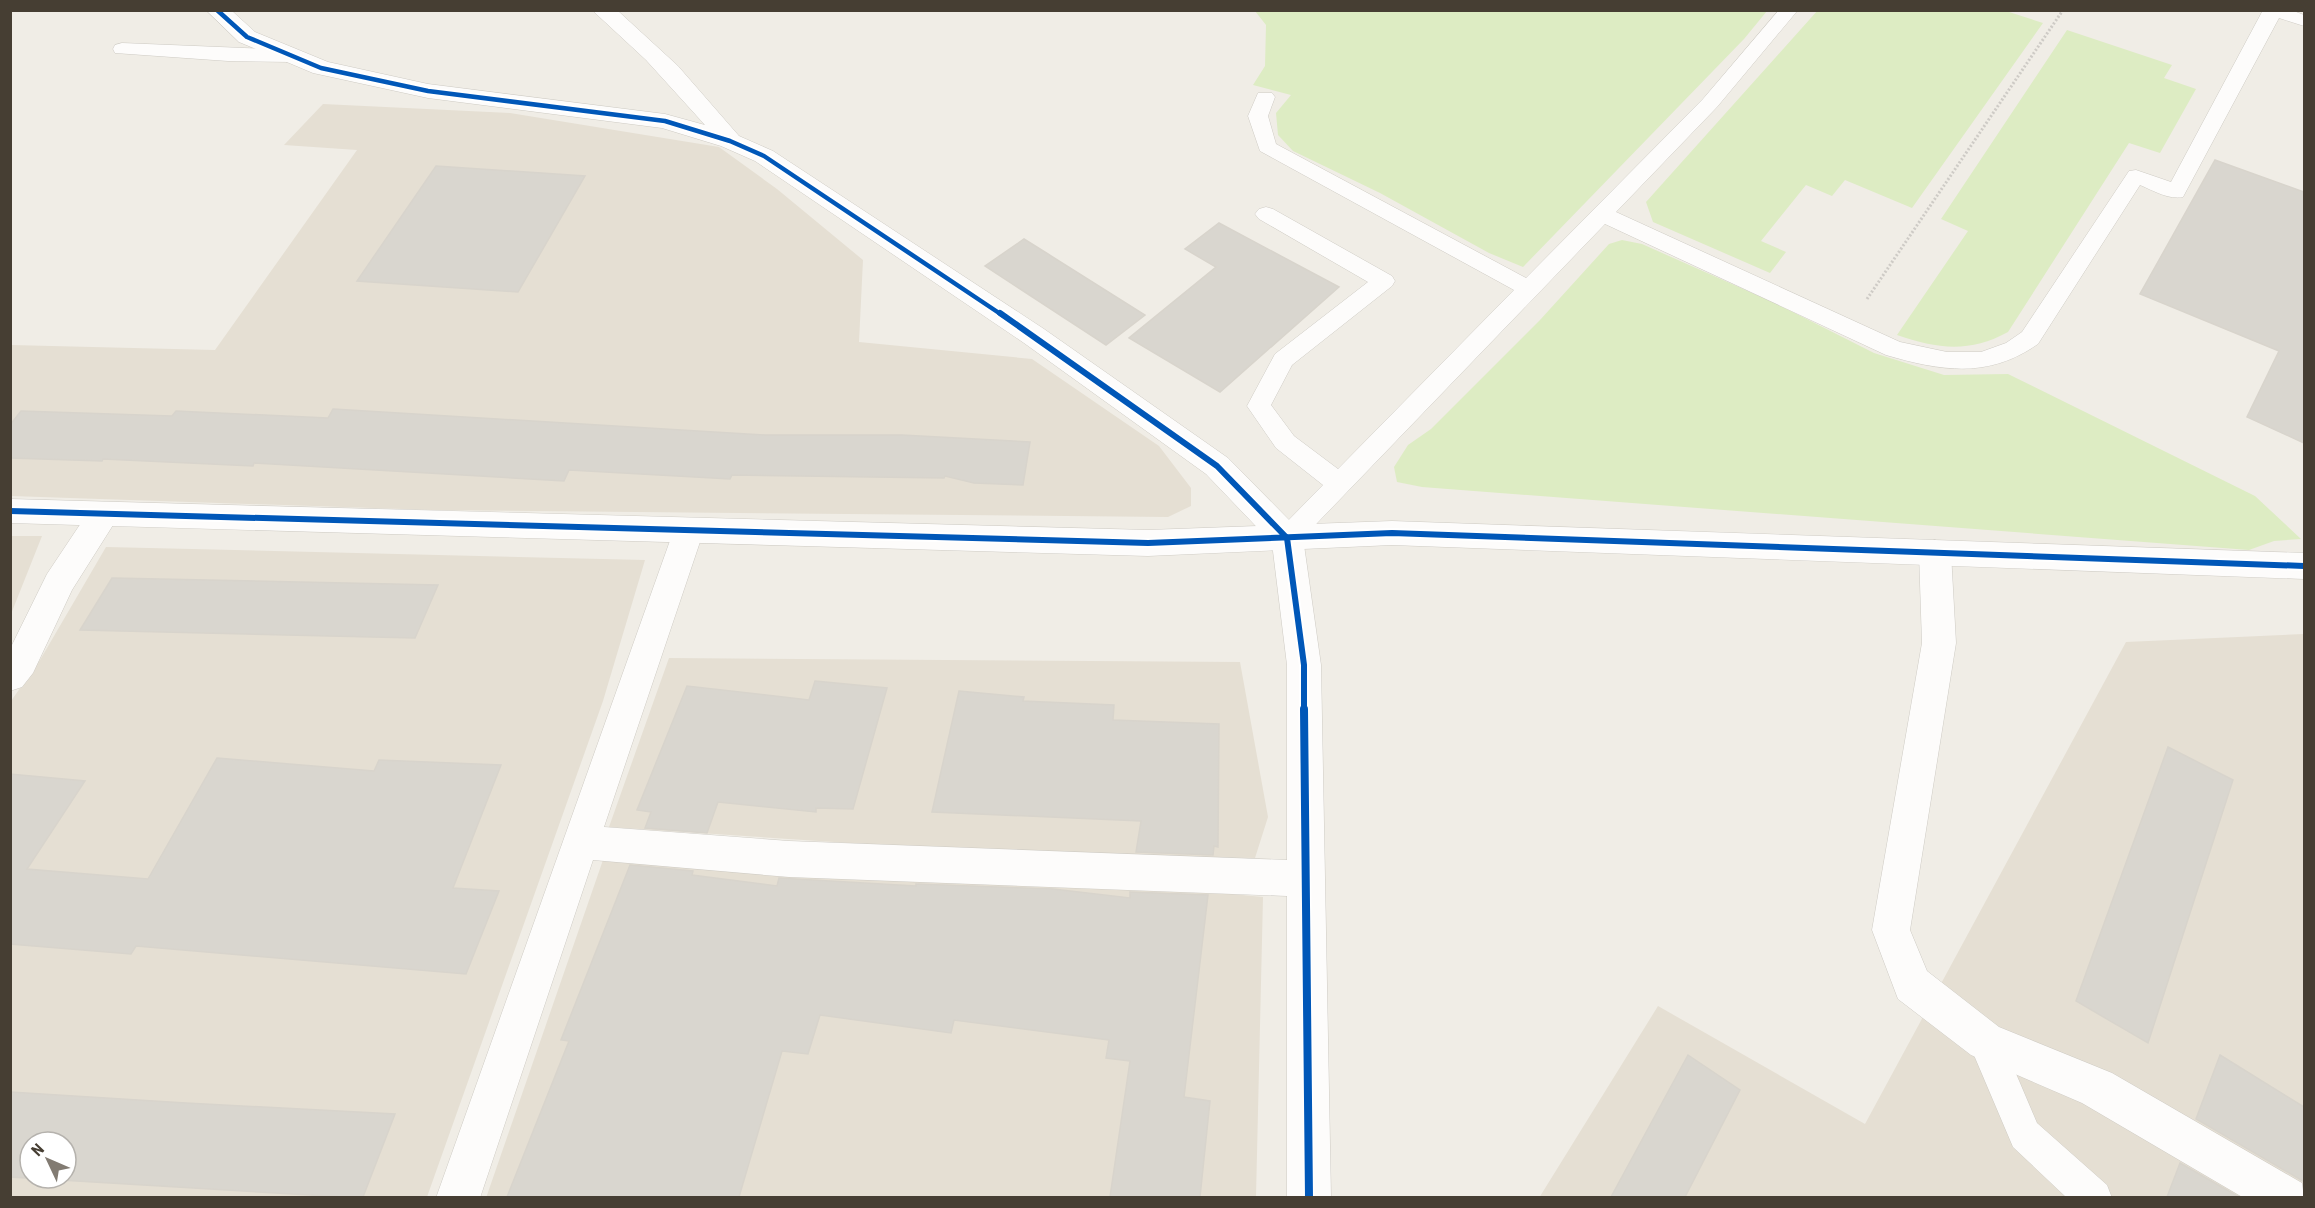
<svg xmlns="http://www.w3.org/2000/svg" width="2315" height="1208" viewBox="0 0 2315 1208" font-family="'Roboto Condensed',sans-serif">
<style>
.residential{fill:#e5dfd3;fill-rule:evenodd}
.green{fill:#ddecc3}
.building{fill:#d9d6cf;stroke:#d8d4cc;stroke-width:1.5;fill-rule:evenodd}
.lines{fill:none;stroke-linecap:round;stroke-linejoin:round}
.service-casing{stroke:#cecbc4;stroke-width:1}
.minor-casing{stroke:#cecbc4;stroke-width:1}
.tertiary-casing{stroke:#cecbc4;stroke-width:1}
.path{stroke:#cecbc6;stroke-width:3;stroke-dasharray:2 2;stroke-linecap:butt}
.service{fill:#fdfcfb;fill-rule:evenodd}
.minor{fill:#fdfcfb;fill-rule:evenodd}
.tertiary{fill:#fdfcfb;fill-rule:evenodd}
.cycleway-far2-casing{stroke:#fff;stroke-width:8}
.cycleway-far1-casing{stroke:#fff;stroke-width:10}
.cycleway-casing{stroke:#fff;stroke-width:11}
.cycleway-far2{stroke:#0057b8;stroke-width:4.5}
.cycleway-far1{stroke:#0057b8;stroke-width:6}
.cycleway{stroke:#0057b8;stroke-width:8}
</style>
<rect width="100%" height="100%" fill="#f0ede6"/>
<!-- residential -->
<path class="residential" d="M323 104 510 113 719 147 777 189 863 260 859 342 1032 359 1159 446 1191 488V506L1168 517 432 510 11 496V345L215 350 357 150 284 145Z
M11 536H42L11 614 10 536Z
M106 547 645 560 603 701 427 1197 11 1198V701L40 660ZM30 1142H66V1178H30Z
M2304 634V1197L1539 1198 1658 1006 1865 1124 2126 642Z
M669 658 1240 662 1268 817 1255 858 1016 854 609 827Z
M603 860 1087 880 1263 897 1256 1197 486 1198Z"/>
<!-- green -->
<path class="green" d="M1818 10 2006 11 2043 23 1912 208 1845 180 1832 196 1806 185 1761 241 1786 252 1770 273 1653 222 1646 202Z
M1255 11H1767L1744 39 1523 267 1489 253 1380 193 1293 151 1278 135 1276 113 1291 95 1253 85 1265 66 1266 25Z
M2067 30 2172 65 2164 78 2196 89 2160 153 2129 143 2008 332C1970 353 1937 349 1897 335L1968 231 1941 219Z
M1622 240 1642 244 1777 304 1874 353 1944 375 2008 374 2255 496 2301 539 2274 541 2249 550 1422 487 1397 482 1394 467 1408 445 1431 429 1540 320 1609 244Z"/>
<!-- building -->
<path class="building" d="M2215 160 2304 192V443L2247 417 2279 351 2140 294Z
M436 166 585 176 518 292 357 281Z
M1219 223 1339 287 1220 392 1129 338 1216 267 1185 249Z
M1024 239 1048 254 1145 315 1106 345 985 266Z
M333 409 765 435H902L1030 442 1023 485 974 483 945 476 944 478 732 475 730 479 569 470 564 481 254 463 253 466 103 459 102 461 10 458V425L21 411 172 416 176 411 328 418Z
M112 578 438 585 415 638 80 630Z
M815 681 887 688 853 809 816 808V812L718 802 707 833 645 828 651 812 637 810 687 686 809 700Z
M959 691 1024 697 1023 701 1114 705 1113 720 1219 724 1218 847 1214 846 1213 855 1136 852 1141 821 932 812Z
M2168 747 2233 780 2148 1043 2076 1001Z
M217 758 374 771 379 760 501 765 453 888 499 891 466 974 136 946 131 954 10 944V774L85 781 27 869 148 879Z
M630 865 693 871 692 875 777 886 779 878 916 886V884L1053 889 1130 898V892L1208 895 1184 1097 1210 1101 1200 1197H1110L1130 1061 1106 1058 1109 1040 954 1020 951 1033 820 1015 808 1054 782 1051 739 1197H507L569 1041 561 1040Z
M1688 1055 1740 1090 1685 1197H1611Z
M2220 1055 2304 1107V1185L2303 1181 2196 1119Z
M10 1092 186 1103 395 1114 363 1197H343L10 1177ZM30 1142H66V1178H30Z
M2180 1163 2239 1197H2167Z"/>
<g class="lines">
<defs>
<path id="service" d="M1779 10H1798L1717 107 1616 212 1900 342 1947 352H1981L2006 343 2022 332 2129 171 2136 170 2171 182 2263 10H2291L2304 15V26L2279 18 2183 197C2169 200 2154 191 2140 185L2038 344C1988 379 1941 371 1886 355L1605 224 1296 545 1287 548 1278 545 1274 538 1278 531 1323 485 1276 448 1247 406 1275 354 1368 282 1259 219 1255 214 1259 209 1266 207 1273 209 1392 276 1395 281 1392 286 1292 365 1271 405 1294 436 1338 469 1514 290 1260 151 1248 116 1258 93H1272L1275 97 1268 116 1276 144 1526 278 1703 99Z
M122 43 292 50 299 52 301 56 299 60 292 62 228 61 115 53 113 49 115 45Z
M1985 1024 1997 1029 2037 1123 2107 1185 2112 1198H2067L2013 1147 1968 1041 1973 1029Z"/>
<path id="minor" d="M206 10H231L255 32 328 62 428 84 665 114 705 125 646 60 592 10H617L678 66 739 136 773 151 1044 329 1228 458 1298 529 1303 538 1321 665 1331 1198H1287V896L789 877 593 860 480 1198H436L677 521 688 518 699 521 704 530 604 827 789 841 1287 860V665L1272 543 1206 474 1024 343 755 161 721 146 662 128 428 98 313 73 239 42Z
M104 502 115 505 120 514 72 590 33 673 22 687 10 691V649L47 574 93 505Z
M1935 540 1946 544 1951 553 1956 643 1910 930 1927 971 1999 1027 2112 1073 2302 1183 2304 1198H2244L2082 1103 1971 1055 1898 999 1872 930 1922 643 1919 553 1924 544Z"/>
<path id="tertiary" d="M10 499 1148 530 1392 521 2304 553V579L1392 545 1148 556 10 523Z"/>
</defs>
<!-- service casing -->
<use href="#service" class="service-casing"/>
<!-- minor casing -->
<use href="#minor" class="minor-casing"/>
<!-- tertiary casing -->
<use href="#tertiary" class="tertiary-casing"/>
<!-- path -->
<path class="path" d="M1867 299 2063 10"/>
<!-- service -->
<use href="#service" class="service"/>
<!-- minor -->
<use href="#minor" class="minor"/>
<!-- tertiary -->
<use href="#tertiary" class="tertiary"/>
<defs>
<path id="cycleway-far2" d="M217 10 247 37 321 68 428 91 665 121 730 141 764 156 1002 315"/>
<path id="cycleway-far1" d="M1000 313 1217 466 1287 538 1304 665V710
M10 511 1148 543 1392 533 2304 566"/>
<path id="cycleway" d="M1304 709 1309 1198"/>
</defs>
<!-- cycleway-far2 casing -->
<use href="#cycleway-far2" class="cycleway-far2-casing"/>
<!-- cycleway-far1 casing -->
<use href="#cycleway-far1" class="cycleway-far1-casing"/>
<!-- cycleway casing -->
<use href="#cycleway" class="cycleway-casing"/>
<!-- cycleway-far2 -->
<use href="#cycleway-far2" class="cycleway-far2"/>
<!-- cycleway-far1 -->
<use href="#cycleway-far1" class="cycleway-far1"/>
<!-- cycleway -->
<use href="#cycleway" class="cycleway"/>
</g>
<!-- border -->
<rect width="2315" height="1208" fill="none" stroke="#463e33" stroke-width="24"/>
<!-- north arrow -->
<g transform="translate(48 1160) rotate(314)"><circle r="28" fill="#ffffff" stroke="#b5b2ad" stroke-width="1.5"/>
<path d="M0-4.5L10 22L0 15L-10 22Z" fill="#827b72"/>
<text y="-9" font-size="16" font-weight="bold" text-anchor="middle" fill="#463e33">N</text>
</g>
</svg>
